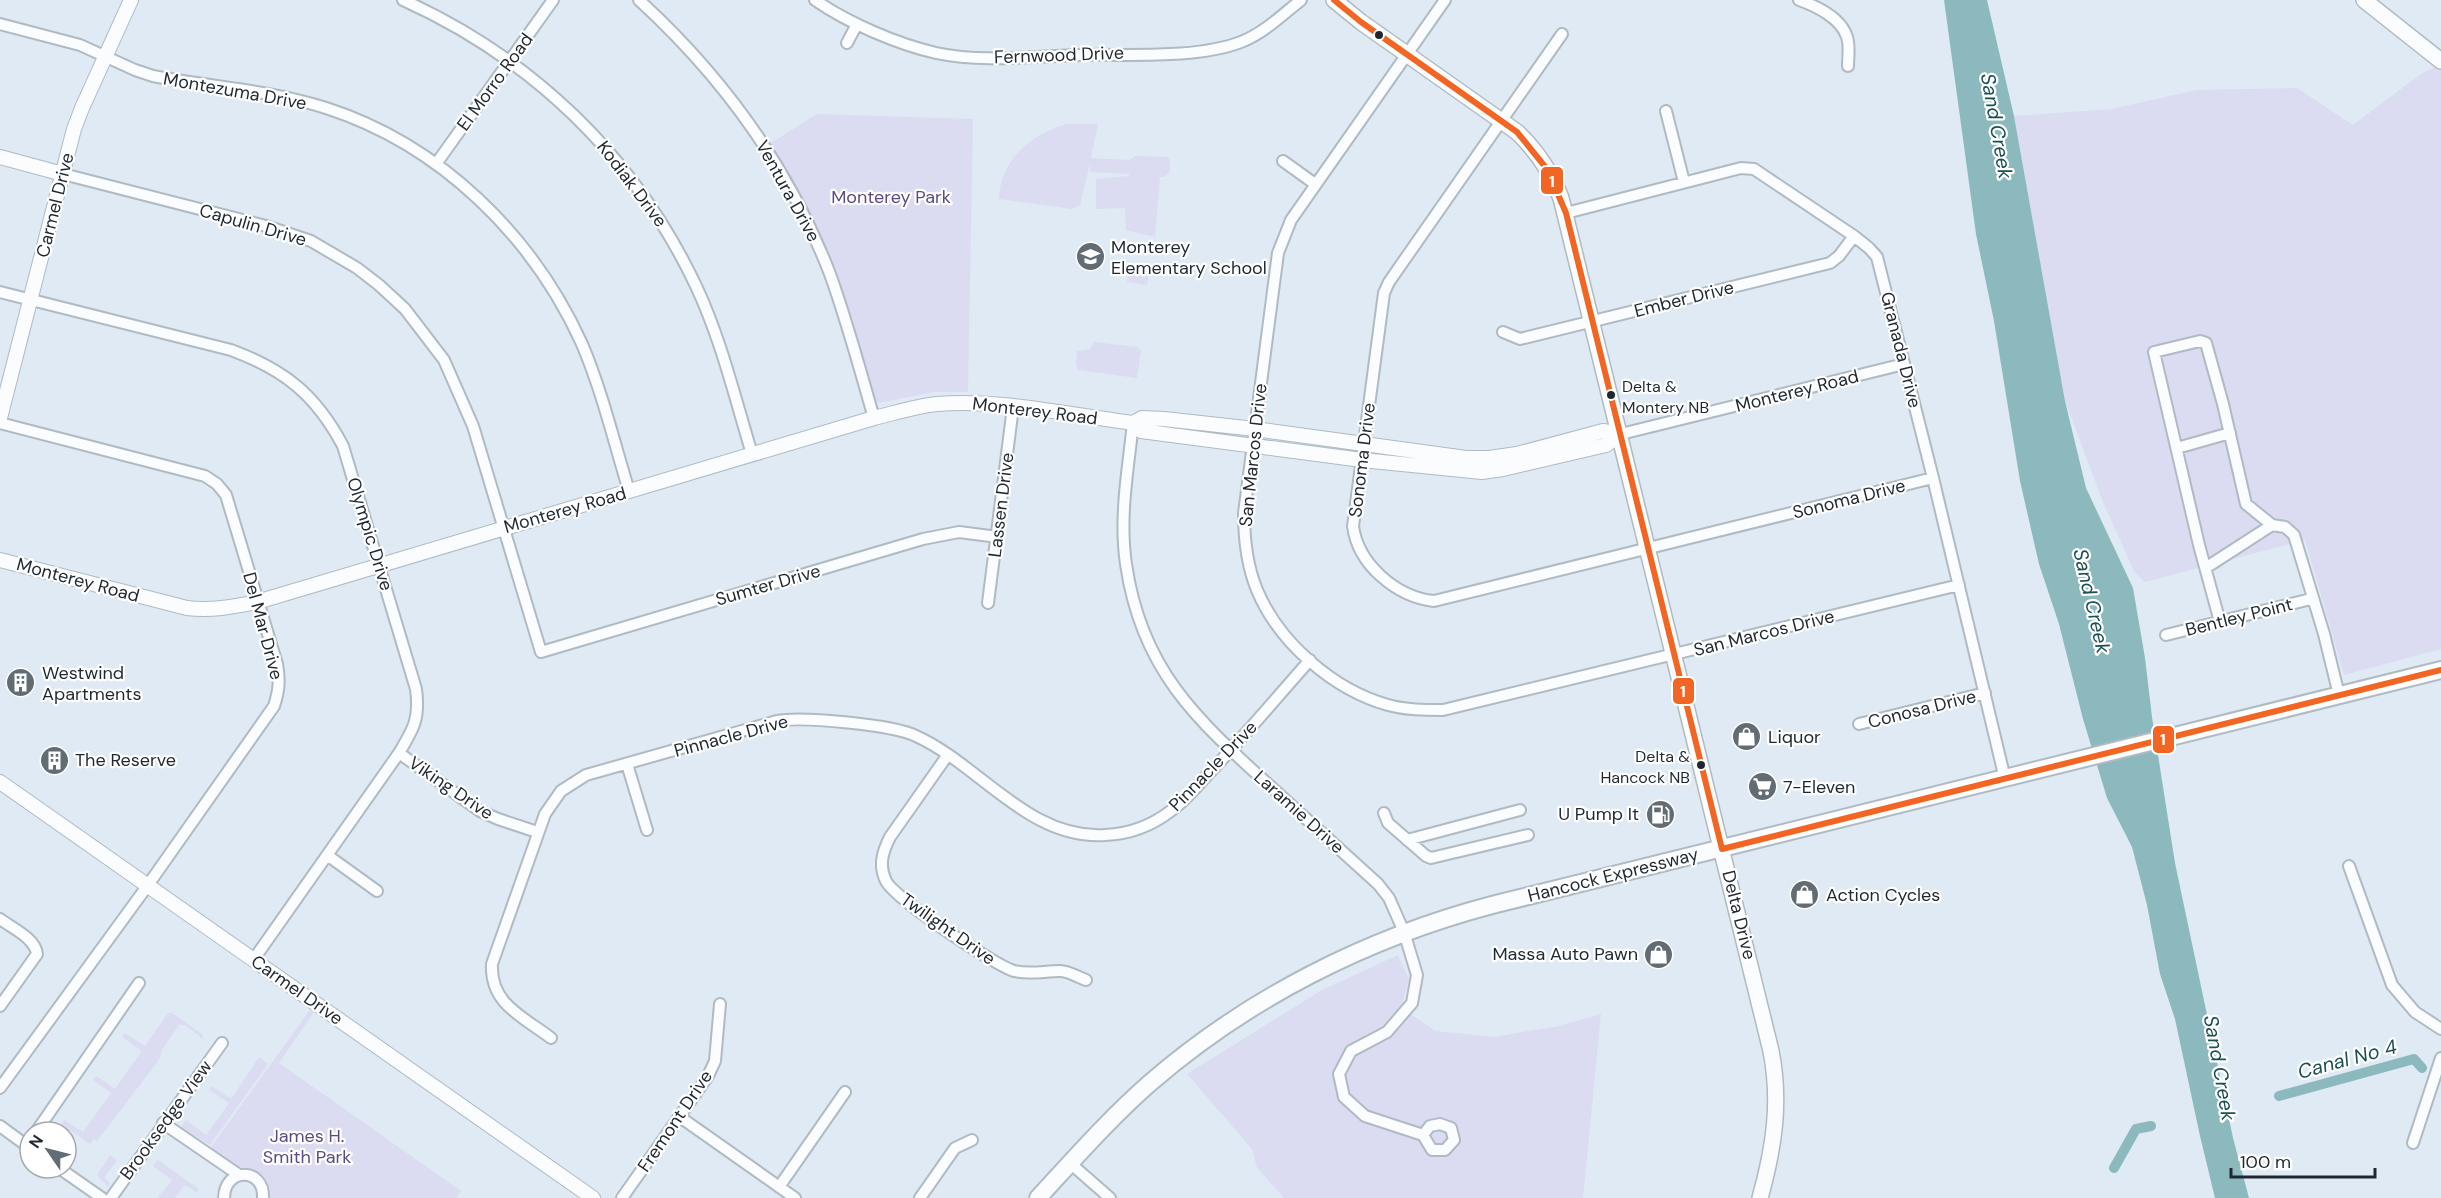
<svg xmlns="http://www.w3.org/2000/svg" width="2441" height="1198" viewBox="0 0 2441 1198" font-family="'DM Sans',sans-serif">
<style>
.green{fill:#dbdcf1}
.water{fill:#8cb9be}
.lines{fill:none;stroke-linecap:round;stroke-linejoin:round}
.canal{stroke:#8cb9be;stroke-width:10}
.minor-casing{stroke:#b0bac2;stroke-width:14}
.tertiary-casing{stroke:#b0bac2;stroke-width:16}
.secondary-casing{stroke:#b0bac2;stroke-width:18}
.primary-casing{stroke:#b0bac2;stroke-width:20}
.minor{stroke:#fafcfd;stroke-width:10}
.tertiary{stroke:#fafcfd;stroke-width:14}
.secondary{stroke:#fafcfd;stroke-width:15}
.primary{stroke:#fafcfd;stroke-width:16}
.bus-1-casing{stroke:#fff;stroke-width:10}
.bus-1{stroke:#f26522;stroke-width:6}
.bus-dot{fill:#1f2831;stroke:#fff;stroke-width:2}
.labels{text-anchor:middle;stroke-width:4.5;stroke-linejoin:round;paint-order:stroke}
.bus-label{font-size:16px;fill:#1f2831;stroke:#fff;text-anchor:start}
.street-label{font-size:18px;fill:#1f2831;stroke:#fff}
.park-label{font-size:18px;fill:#5b4a83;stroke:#fff}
.poi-label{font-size:18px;fill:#1f2831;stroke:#fff;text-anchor:start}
.water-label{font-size:20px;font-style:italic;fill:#1a5052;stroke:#fff}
.line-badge{stroke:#fff;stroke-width:2}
.badge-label{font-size:16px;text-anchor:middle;font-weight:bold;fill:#fff}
</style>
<rect width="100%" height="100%" fill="#dfeaf4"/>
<!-- green -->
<path class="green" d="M2441 64V649L2344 675 2305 540 2145 582 2135 573 2103 502 2065 401 2014 116 2111 109 2197 90 2297 88 2353 125 2421 74Z
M817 114 973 119 968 392H934L879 403 875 400C862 354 850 307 833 263 816 221 794 182 771 143Z
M1067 124H1098L1091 158 1130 160 1135 156 1168 157 1170 160V172L1164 177H1160L1155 237 1126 230 1125 208 1096 209V179L1129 176V174L1090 172V163L1080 205 1072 209 999 199C1000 160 1031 134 1067 124Z
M1129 267 1149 270 1147 285 1127 282Z
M1094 342 1137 347 1141 350 1137 378 1078 370 1076 363 1077 351 1090 349Z
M1398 955 1409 979 1401 1008 1436 1031 1493 1037 1559 1026 1601 1014 1583 1198H1284L1257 1168 1252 1149 1187 1074 1322 990Z
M310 1010 314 1012 279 1063 461 1191 456 1198H270C273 1176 253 1164 233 1168L209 1150Z
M168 1013H172L202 1034 203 1039 185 1025H179L162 1050 159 1060 97 1141 94 1139 90 1144 70 1130 66 1136V1132H56L64 1120 83 1132 111 1093 93 1080 96 1076 115 1089 142 1051 122 1037 125 1033 145 1046Z
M259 1057 268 1064 210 1145 181 1127 186 1120 206 1135 229 1103 209 1090 212 1086 231 1099Z
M110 1155 117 1160 104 1178 110 1183 108 1187 97 1175Z
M158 1160 199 1189 196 1192 185 1185 175 1198H158L172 1180 153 1166Z"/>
<!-- water -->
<path class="water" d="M1944 0H1987L2014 116 2065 401 2086 488 2133 588 2145 658 2152 717 2175 863 2233 1138 2249 1198H2215L2200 1136 2175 1019 2160 974 2147 905 2132 847 2107 798 2083 719 2059 624 2039 564 2020 481 1994 321 1976 234Z"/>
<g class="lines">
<!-- canal -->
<path class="canal" d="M2279 1096 2414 1059 2422 1068
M2114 1168 2136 1129 2151 1126"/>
<defs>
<path id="minor" d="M403 0C532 58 635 157 696 286 721 339 735 398 752 454
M639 0C722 76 789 168 830 274 847 321 860 370 874 418
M815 0C848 23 897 44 936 53 983 63 1035 56 1082 55 1131 54 1196 59 1241 42 1264 33 1282 15 1301 0
M1445 0 1291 220 1278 253 1244 513C1244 540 1247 566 1257 590 1279 643 1334 690 1388 705 1406 710 1425 710 1443 710L1959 585
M1799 0C1816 6 1841 18 1847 37 1850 46 1848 58 1848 66
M0 24 80 45 135 70 153 76C211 87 270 90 326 108 441 145 533 236 582 344 602 391 614 442 629 491
M1562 34 1389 282 1384 293 1353 526C1358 565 1397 597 1434 601L1933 478
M847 43 857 24
M1666 111 1684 182
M1283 161 1315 184
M436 164 553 0
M63 174 266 226 311 241 357 268 379 285 405 309 444 360 473 426 541 652 923 539 959 532 998 537
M1566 213 1741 168 1754 169 1854 236 1869 248 1877 257 1933 478 2005 779
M0 292 231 350C285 370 316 395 343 446L416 689C420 718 414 728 399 753L254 959
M1503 332 1520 339 1830 263 1839 256 1854 236
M0 423 205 476 217 484 226 495 277 664C280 680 279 691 274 706L148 885 0 1088
M1133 423C1128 470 1119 517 1126 564 1141 669 1196 719 1270 786 1306 819 1342 851 1378 884L1389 898 1404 932 1417 975 1412 1003 1387 1032 1351 1051 1339 1074 1344 1097 1365 1116 1423 1135 1430 1126 1440 1124 1451 1128 1454 1140 1445 1150H1432L1423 1135
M1621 434 1904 364
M2177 448 2230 433
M2207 567 2272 525
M988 603 1013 407
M2220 622 2199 545 2154 352 2200 341 2206 343 2223 404 2246 504 2272 525 2285 527 2294 535 2324 634 2339 695
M2166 635 2311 599
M1859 724 1985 693
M399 753 480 811 498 819 537 832
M947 756 890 837C883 851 878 865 886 881 894 898 994 965 1014 971 1030 975 1044 971 1060 971 1068 971 1078 977 1086 980
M627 764 647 830
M1384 813 1388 823 1426 856 1431 858 1528 835
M1407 840 1520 810
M327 855 377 891
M2349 866 2392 985 2415 1012 2441 1029
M0 919C12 928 35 938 37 954L0 1006
M551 1038C522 1016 490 1004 492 964L545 814 561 791 586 775 777 721C802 716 894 725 916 736 980 765 1029 840 1105 835 1130 834 1153 825 1172 810 1188 799 1200 782 1214 768 1247 733 1278 696 1310 660
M680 1117 795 1198
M163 1123 239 1175
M0 1126 30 1148
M36 1132 139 983
M2413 1143 2441 1058
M1070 1163 1110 1198
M59 1168 102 1198
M779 1187 845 1092
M111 1198 222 1043
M224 1198C225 1166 265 1168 263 1198
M622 1198 708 1076 715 1061 720 1004
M920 1198 955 1148 972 1140"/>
<path id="tertiary" d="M0 157 63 174
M0 418 74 129 82 108 131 0
M1133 423 1142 418 1164 419 1255 429 1466 458H1489L1517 454 1603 431 1621 434
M0 560 187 608C211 611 232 607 257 602L874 418C895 413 916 406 937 404 1002 399 1069 415 1133 423L1141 431 1362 460 1482 472 1503 469 1606 445 1621 434
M0 782 593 1198"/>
<path id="secondary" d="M1334 0 1361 22 1517 132C1537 151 1551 172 1561 198L1771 1051C1781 1102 1774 1148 1760 1198
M2364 0 2441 61"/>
<path id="primary" d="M1038 1198C1074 1159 1110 1118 1150 1083 1248 998 1367 938 1492 905L2441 670"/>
</defs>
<!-- minor casing -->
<use href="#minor" class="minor-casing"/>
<!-- tertiary casing -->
<use href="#tertiary" class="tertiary-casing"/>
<!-- secondary casing -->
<use href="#secondary" class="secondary-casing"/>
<!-- primary casing -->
<use href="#primary" class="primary-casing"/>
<!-- minor -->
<use href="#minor" class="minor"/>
<!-- tertiary -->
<use href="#tertiary" class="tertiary"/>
<!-- secondary -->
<use href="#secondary" class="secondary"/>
<!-- primary -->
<use href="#primary" class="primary"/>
<defs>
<path id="bus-1" d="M1334 0 1361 22 1517 132 1547 169 1566 213 1722 849 2441 670"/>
</defs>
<!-- bus-1 casing -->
<use href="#bus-1" class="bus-1-casing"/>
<!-- bus-1 -->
<use href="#bus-1" class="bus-1"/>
</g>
<!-- icons -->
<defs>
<symbol id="school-disc" viewBox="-11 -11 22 22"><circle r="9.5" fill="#626c75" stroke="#fff"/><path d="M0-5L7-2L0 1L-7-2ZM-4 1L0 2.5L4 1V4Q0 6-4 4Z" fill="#fff"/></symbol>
<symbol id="building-disc" viewBox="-11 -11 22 22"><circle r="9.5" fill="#626c75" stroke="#fff"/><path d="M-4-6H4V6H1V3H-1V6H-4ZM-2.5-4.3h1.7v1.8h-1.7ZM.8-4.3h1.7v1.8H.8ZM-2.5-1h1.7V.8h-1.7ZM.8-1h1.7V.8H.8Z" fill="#fff"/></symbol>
<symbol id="shop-disc" viewBox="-11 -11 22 22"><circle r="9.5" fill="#626c75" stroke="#fff"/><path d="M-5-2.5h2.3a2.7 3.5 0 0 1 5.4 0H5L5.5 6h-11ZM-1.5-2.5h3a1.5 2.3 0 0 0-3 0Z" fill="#fff"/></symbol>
<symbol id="supermarket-disc" viewBox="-11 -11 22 22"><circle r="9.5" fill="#626c75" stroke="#fff"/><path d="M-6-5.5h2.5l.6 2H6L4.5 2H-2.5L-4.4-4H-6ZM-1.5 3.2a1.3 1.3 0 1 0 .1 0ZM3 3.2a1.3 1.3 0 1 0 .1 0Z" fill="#fff"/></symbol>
<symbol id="fuel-disc" viewBox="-11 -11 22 22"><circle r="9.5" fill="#626c75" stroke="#fff"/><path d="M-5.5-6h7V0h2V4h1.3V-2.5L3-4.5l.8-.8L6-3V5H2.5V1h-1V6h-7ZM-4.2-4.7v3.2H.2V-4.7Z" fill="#fff"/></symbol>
</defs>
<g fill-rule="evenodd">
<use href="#school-disc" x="1074" y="240" width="33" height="33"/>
<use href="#building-disc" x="4" y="666" width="33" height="33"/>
<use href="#shop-disc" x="1730" y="720" width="33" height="33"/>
<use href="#building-disc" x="38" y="744" width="33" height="33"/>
<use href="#supermarket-disc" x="1746" y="770" width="33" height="33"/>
<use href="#fuel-disc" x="1644" y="798" width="33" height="33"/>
<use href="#shop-disc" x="1788" y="878" width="33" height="33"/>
<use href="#shop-disc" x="1642" y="938" width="33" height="33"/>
</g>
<!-- markers -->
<g class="bus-dot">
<circle cx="1379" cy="35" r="5"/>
<circle cx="1611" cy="395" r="5"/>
<circle cx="1701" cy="765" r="5"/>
</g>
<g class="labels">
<!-- bus labels -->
<g class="bus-label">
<text x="1622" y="392">Delta &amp;<tspan x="1622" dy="21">Montery NB</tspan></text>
<text x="1690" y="762" text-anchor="end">Delta &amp;<tspan x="1690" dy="21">Hancock NB</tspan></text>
</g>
<!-- street labels -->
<g class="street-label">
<text transform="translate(1059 55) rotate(-2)" y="6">Fernwood Drive</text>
<text transform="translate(495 82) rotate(-54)" y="6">El Morro Road</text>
<text transform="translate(235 91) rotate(10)" y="6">Montezuma Drive</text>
<text transform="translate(632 184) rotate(53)" y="6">Kodiak Drive</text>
<text transform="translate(788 191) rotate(61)" y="6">Ventura Drive</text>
<text transform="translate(55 205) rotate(-76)" y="6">Carmel Drive</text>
<text transform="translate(253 225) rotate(16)" y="6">Capulin Drive</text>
<text transform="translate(1684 299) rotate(-14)" y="6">Ember Drive</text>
<text transform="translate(1901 350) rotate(76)" y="6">Granada Drive</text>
<text transform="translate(1797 391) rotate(-14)" y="6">Monterey Road</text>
<text transform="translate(1035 411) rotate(7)" y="6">Monterey Road</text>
<text transform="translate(1253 455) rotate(-84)" y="6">San Marcos Drive</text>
<text transform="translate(1362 460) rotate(-83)" y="6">Sonoma Drive</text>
<text transform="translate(1849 499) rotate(-14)" y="6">Sonoma Drive</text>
<text transform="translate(1001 505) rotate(-83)" y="6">Lassen Drive</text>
<text transform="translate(565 510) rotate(-16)" y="6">Monterey Road</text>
<text transform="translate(370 534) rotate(73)" y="6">Olympic Drive</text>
<text transform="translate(78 580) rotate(15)" y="6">Monterey Road</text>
<text transform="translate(768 585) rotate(-16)" y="6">Sumter Drive</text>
<text transform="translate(2239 617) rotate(-14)" y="6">Bentley Point</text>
<text transform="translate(263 626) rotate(75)" y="6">Del Mar Drive</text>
<text transform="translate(1764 633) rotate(-14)" y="6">San Marcos Drive</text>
<text transform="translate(1922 709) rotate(-14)" y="6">Conosa Drive</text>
<text transform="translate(731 736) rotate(-15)" y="6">Pinnacle Drive</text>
<text transform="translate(1213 766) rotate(-46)" y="6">Pinnacle Drive</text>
<text transform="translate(451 788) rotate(34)" y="6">Viking Drive</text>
<text transform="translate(1299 812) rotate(42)" y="6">Laramie Drive</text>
<text transform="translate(1613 875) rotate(-14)" y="6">Hancock Expressway</text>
<text transform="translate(1739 915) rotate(76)" y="6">Delta Drive</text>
<text transform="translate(948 929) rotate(35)" y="6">Twilight Drive</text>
<text transform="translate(297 990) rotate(35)" y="6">Carmel Drive</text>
<text transform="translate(166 1120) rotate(-54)" y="6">Brooksedge View</text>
<text transform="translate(675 1121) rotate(-56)" y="6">Fremont Drive</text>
</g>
<!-- park labels -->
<g class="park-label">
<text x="891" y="203">Monterey Park</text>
<text x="307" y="1142">James H.<tspan x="307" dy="21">Smith Park</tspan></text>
</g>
<!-- poi labels -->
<g class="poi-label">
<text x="1111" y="253">Monterey<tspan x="1111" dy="21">Elementary School</tspan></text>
<text x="42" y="679">Westwind<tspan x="42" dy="21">Apartments</tspan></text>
<text x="1768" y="743">Liquor</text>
<text x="75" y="766">The Reserve</text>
<text x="1783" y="793">7-Eleven</text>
<text x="1639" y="820" text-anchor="end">U Pump It</text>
<text x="1826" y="901">Action Cycles</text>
<text x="1638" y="960" text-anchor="end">Massa Auto Pawn</text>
</g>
<!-- water labels -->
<g class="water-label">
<text transform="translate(1997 126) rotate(80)" y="7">Sand Creek</text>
<text transform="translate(2092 601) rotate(77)" y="7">Sand Creek</text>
<text transform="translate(2347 1059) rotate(-15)" y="7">Canal No 4</text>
<text transform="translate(2220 1068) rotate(80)" y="7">Sand Creek</text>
</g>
</g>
<g class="line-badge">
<rect x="1540" y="166" width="24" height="29" rx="6" fill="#f26522"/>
<rect x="1672" y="677" width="23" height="28" rx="6" fill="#f26522"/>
<rect x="2152" y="725" width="23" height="29" rx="6" fill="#f26522"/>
</g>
<g class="badge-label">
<text x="1552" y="187">1</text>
<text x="1683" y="697">1</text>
<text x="2163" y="745">1</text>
</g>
<!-- north arrow -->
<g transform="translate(48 1150) rotate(305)"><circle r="28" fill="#ffffff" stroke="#a5a9ad" stroke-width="1.5"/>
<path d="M0-4.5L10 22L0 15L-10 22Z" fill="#626c75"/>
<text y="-9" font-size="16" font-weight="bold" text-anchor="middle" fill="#1f2831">N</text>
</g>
<!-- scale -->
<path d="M2231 1168v9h144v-9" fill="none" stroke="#1f2831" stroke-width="3"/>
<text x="2240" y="1168" font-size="18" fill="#1f2831" stroke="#ffffff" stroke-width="4.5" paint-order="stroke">100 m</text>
</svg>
